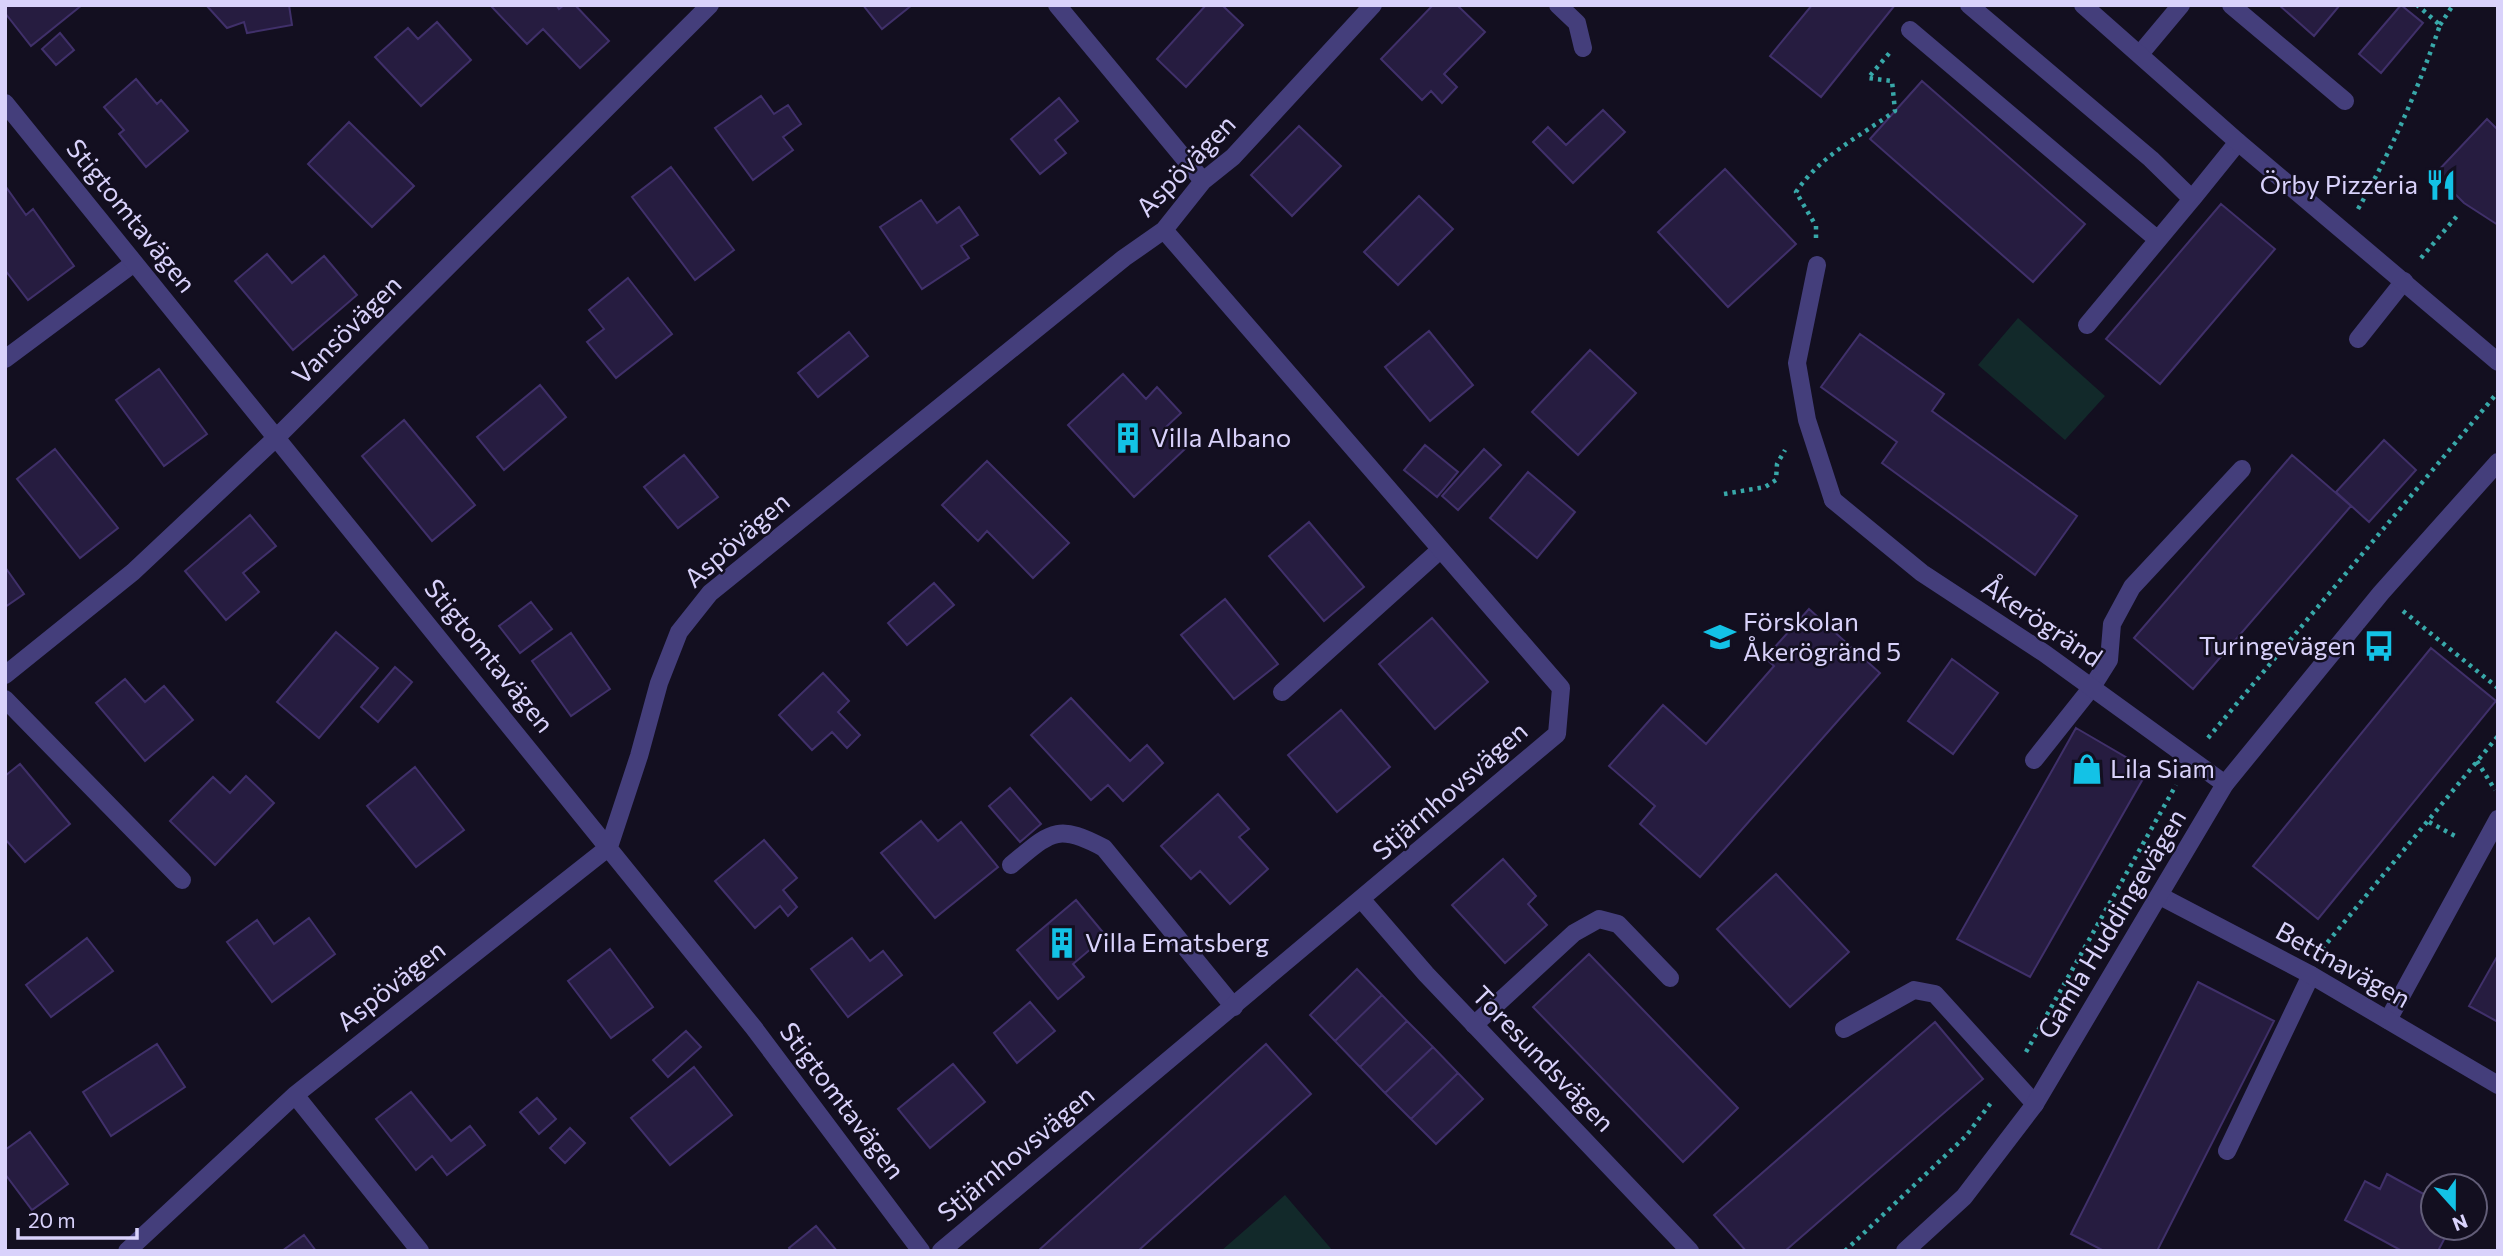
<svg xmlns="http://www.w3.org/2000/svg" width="2503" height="1256" viewBox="0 0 2503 1256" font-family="Commissioner,sans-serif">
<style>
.green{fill:#12292a}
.building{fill:#261c40;stroke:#40306a;stroke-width:2}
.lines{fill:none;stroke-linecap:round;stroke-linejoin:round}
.path{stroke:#38a8a9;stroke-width:4.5;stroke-dasharray:3.5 5;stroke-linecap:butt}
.service{stroke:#443e7b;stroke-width:18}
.minor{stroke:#443e7b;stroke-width:18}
.tertiary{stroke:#443e7b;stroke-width:18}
.labels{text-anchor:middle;stroke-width:5;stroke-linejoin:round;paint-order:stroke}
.street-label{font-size:26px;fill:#d9d2fb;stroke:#130f20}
.poi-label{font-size:26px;fill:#d9d2fb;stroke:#130f20;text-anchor:start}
</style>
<rect width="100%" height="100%" fill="#130f20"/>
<!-- green -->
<path class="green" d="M2018 318 2105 396 2065 440 1978 365Z
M1285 1195 1333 1251H1221Z"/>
<!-- building -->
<path class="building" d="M5 5H82L31 46 5 13Z
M206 5H289L292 25 247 33 244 22 227 28Z
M490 5H556L559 9 564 5H575L609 41 580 68 543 29 527 44Z
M863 5H912L882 29Z
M1206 5H1222L1243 25 1186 87 1157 59Z
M1433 5H1457L1485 32 1444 74 1457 87 1442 103 1431 91 1422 100 1381 59Z
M1812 5H1895L1821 97 1770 56Z
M2279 5H2340L2314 36Z
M2401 5 2423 23 2381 73 2359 54Z
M437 22 471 60 421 106 375 57 408 28 418 39Z
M60 33 74 50 56 65 42 49Z
M136 79 157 104 161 100 188 131 146 167 119 134 124 130 104 107Z
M1922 81 2085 224 2033 282 1870 139Z
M761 96 774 114 788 105 801 124 783 137 793 150 753 180 715 128Z
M1059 98 1078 121 1055 140 1066 153 1040 174 1011 139Z
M1603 110 1625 132 1573 183 1533 142 1548 127 1566 145Z
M2487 119 2498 130V225L2464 203 2435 174Z
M349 122 414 186 372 227 308 164Z
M1299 126 1341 166 1292 216 1251 175Z
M671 167 734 250 695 280 632 197Z
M1725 169 1796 244 1728 307 1658 232Z
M6 187 26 215 33 209 74 266 28 300 5 270Z
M1419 196 1453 229 1398 285 1364 252Z
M921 200 937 223 959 207 978 235 961 246 969 258 922 289 880 227Z
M2221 204 2275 249 2160 384 2106 339Z
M267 254 292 283 324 256 357 295 293 350 235 281Z
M628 278 672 334 616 378 587 342 604 329 589 310Z
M1429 331 1473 385 1430 421 1385 367Z
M849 332 868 356 818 397 798 373Z
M1860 334 1944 394 1932 411 2077 516 2035 575 1882 463 1897 442 1821 387Z
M1590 350 1636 393 1578 455 1532 412Z
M159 369 207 434 164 466 116 400Z
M1123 374 1146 399 1157 387 1181 413 1166 427 1186 448 1134 497 1068 425Z
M540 385 566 417 504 470 477 437Z
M404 420 475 505 432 541 362 456Z
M2384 440 2416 470 2369 522 2336 492Z
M1425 445 1458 472 1437 497 1404 470Z
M55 449 118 528 80 558 17 479Z
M1484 449 1501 465 1458 510 1442 496Z
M684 455 718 497 678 528 644 487Z
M2292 455 2351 506 2193 689 2134 638Z
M987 461 1069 543 1033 578 987 531 978 541 942 505Z
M1528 472 1575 512 1537 558 1490 518Z
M250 515 276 546 243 573 259 592 226 620 185 571Z
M1309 522 1364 587 1324 621 1269 556Z
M5 567 24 594 5 607Z
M934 583 954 605 907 645 888 623Z
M1225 599 1278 664 1234 699 1181 635Z
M531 602 552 629 520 653 499 626Z
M1809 609 1880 673 1700 877 1640 824 1655 806 1609 766 1663 705 1706 744 1774 666 1765 658Z
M1432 618 1488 682 1435 729 1379 664Z
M336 632 378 668 319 738 277 702Z
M571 633 610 689 571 716 532 661Z
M2431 648 2496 701 2318 919 2253 866Z
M1952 659 1998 693 1953 754 1908 721Z
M395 667 412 682 378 722 361 707Z
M823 673 849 701 838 712 860 735 847 748 832 732 812 750 779 715Z
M125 679 145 702 164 686 193 720 145 761 96 703Z
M1071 698 1130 761 1147 745 1163 763 1123 801 1108 785 1091 800 1031 735Z
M1341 710 1390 767 1337 812 1288 755Z
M2076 728 2148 770 2030 977 1957 939Z
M20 764 70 824 25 862 5 839V776Z
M415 767 464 830 416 867 367 806Z
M246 776 274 803 215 865 170 821 213 777 230 793Z
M1010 788 1041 824 1020 842 989 806Z
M1218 794 1249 829 1239 837 1268 869 1230 904 1200 871 1191 879 1161 846Z
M921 821 938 841 961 822 998 867 935 918 881 853Z
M764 840 797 878 783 890 797 907 788 916 780 906 755 928 715 881Z
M1503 859 1536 896 1528 904 1547 925 1505 963 1452 905Z
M1776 874 1849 952 1790 1007 1717 929Z
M1076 900 1106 936 1073 964 1084 977 1058 999 1017 950Z
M309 918 335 954 272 1002 227 942 257 920 274 944Z
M87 938 113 971 51 1017 26 985Z
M852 938 870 961 883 951 902 975 848 1017 811 969Z
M610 949 653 1007 611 1038 568 981Z
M1589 954 1738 1108 1683 1162 1533 1007Z
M2498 955V1022L2469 1006Z
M1357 969 1382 995 1335 1041 1310 1015Z
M2198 982 2274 1021 2157 1251H2104L2071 1234Z
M1382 995 1407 1021 1360 1067 1335 1041Z
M1030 1002 1055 1031 1017 1063 994 1033Z
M1407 1021 1433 1047 1385 1093 1360 1067Z
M1935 1022 1983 1079 1785 1251H1746L1714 1215Z
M686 1031 701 1047 668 1077 653 1060Z
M157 1044 185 1087 111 1136 83 1092Z
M1266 1044 1311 1094 1138 1251H1038Z
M1433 1047 1458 1073 1411 1119 1385 1093Z
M953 1064 985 1102 930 1148 898 1109Z
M694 1067 732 1115 670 1165 631 1118Z
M1458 1073 1483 1099 1436 1144 1411 1119Z
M411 1092 451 1141 470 1126 485 1145 447 1175 432 1156 416 1170 376 1119Z
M537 1098 556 1119 539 1134 520 1112Z
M570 1128 585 1143 565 1163 550 1148Z
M30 1132 68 1184 32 1210 5 1174V1150Z
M2387 1174 2433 1199V1228H2450L2438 1251H2402L2345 1220 2365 1181 2380 1189Z
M816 1226 837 1251H791L789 1248Z
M304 1235 316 1251H282Z"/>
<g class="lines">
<!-- path -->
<path class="path" d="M2440 25 2453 5
M2358 209C2392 150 2418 89 2440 25L2417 5
M1816 238V226L1796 192C1821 155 1859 137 1895 111L1892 81 1868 78 1892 50
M2421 258 2457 216
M1724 494 1765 487 1776 480 1777 464 1785 450
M2403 611 2498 688
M2208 738 2498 392
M2477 761 2495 790
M2429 822 2455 836
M2322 949 2498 736
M2026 1052 2176 785
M1845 1251 1966 1136 1993 1100"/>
<!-- service -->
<path class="service" d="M1558 5 1577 23 1583 48
M1969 5 2151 159 2192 199 2238 142
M2231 5 2345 101
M1910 30 2158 240
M2140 54 2181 5
M1817 265 1797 363 1807 420 1833 500
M2087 325 2192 199
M2358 339 2404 281
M5 359 134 263
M1282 692 1440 550
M5 699 182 880
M2034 760 2092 687 2109 660 2112 624 2132 587 2242 469
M1011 865C1050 833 1056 822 1104 848L1234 1007
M2388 1020 2498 819
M1474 1025 1574 933 1599 919 1618 924 1670 978
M1844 1029 1914 990 1935 994 2035 1104
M2227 1151 2311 975"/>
<!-- minor -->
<path class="minor" d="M1057 5 1203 181
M2083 5 2238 142 2498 362
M5 103 754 1028 921 1251
M1833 500 1922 573 2044 653 2225 784
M5 675 133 572 278 436 710 5
M2160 896 2311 975 2498 1085
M1362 900 1426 974 1690 1251
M295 1095 420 1251
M127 1251 295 1095 609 847 639 756 659 683 679 632 710 593 1124 258 1164 230 1203 181 1233 157 1373 5
M941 1251 1557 734 1561 688 1164 230"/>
<!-- tertiary -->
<path class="tertiary" d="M1905 1251 1964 1197 2035 1104 2225 784 2381 593 2498 462"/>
</g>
<!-- icons -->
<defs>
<symbol id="restaurant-bare" viewBox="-9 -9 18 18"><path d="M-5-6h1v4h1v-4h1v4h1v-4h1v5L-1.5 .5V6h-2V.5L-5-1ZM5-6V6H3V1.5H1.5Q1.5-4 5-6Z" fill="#13c2e6" stroke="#130f20" stroke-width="2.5" paint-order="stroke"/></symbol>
<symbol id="building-bare" viewBox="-9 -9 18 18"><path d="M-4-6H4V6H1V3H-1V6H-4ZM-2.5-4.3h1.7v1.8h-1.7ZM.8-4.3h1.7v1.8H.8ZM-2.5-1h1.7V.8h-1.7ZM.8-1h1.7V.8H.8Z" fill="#13c2e6" stroke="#130f20" stroke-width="2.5" paint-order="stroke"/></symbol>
<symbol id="school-bare" viewBox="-9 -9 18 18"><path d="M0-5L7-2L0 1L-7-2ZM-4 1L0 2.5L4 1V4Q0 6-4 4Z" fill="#13c2e6" stroke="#130f20" stroke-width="2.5" paint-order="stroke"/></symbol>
<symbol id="bus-bare" viewBox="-9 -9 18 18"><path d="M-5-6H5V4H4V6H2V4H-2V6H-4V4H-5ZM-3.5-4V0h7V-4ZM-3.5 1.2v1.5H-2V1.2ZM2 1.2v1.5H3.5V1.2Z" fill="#13c2e6" stroke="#130f20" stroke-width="2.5" paint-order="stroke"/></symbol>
<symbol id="shop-bare" viewBox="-9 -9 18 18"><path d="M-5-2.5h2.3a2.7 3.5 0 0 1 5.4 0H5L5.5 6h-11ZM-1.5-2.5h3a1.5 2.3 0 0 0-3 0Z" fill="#13c2e6" stroke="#130f20" stroke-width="2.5" paint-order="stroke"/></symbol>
</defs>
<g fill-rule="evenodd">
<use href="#restaurant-bare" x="2419" y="163" width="44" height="44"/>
<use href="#building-bare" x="1106" y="416" width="44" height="44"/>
<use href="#school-bare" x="1698" y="615" width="44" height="44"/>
<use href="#bus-bare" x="2357" y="624" width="44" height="44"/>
<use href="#shop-bare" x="2065" y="747" width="44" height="44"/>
<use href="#building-bare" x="1040" y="921" width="44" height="44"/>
</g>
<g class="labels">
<!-- street labels -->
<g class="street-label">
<text transform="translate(1186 166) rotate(-46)" y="9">Aspövägen</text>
<text transform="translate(131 216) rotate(51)" y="9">Stigtomtavägen</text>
<text transform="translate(347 330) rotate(-45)" y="9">Vansövägen</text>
<text transform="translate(737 540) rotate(-41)" y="9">Aspövägen</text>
<text transform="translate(2042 622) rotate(34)" y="9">Åkerögränd</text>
<text transform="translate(489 656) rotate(51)" y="9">Stigtomtavägen</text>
<text transform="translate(1450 791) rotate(-41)" y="9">Stjärnhovsvägen</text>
<text transform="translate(2112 924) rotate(-59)" y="9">Gamla Huddingevägen</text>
<text transform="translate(2343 965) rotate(29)" y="9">Bettnavägen</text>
<text transform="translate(391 986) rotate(-38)" y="9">Aspövägen</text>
<text transform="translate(1543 1059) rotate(46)" y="9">Toresundsvägen</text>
<text transform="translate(842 1101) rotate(53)" y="9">Stigtomtavägen</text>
<text transform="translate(1016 1154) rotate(-40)" y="9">Stjärnhovsvägen</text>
</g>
<!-- poi labels -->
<g class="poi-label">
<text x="2418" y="194" text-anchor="end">Örby Pizzeria</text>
<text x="1151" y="447">Villa Albano</text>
<text x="1743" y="631">Förskolan<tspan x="1743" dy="30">Åkerögränd 5</tspan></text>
<text x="2356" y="655" text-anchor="end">Turingevägen</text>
<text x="2110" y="778">Lila Siam</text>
<text x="1085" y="952">Villa Ematsberg</text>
</g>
</g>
<!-- border -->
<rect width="2503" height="1256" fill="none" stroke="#d9d2fb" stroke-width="14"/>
<!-- north arrow -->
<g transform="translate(2454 1207) rotate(159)"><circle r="33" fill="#130f20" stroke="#625d78" stroke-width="2"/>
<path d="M0-5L12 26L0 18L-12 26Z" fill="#13c2e6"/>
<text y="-10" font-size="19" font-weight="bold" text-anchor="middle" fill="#d9d2fb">N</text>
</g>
<!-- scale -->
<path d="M18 1228v10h119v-10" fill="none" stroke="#d9d2fb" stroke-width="3.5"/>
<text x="28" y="1228" font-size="21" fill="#d9d2fb" stroke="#130f20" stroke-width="5" paint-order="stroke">20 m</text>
</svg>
